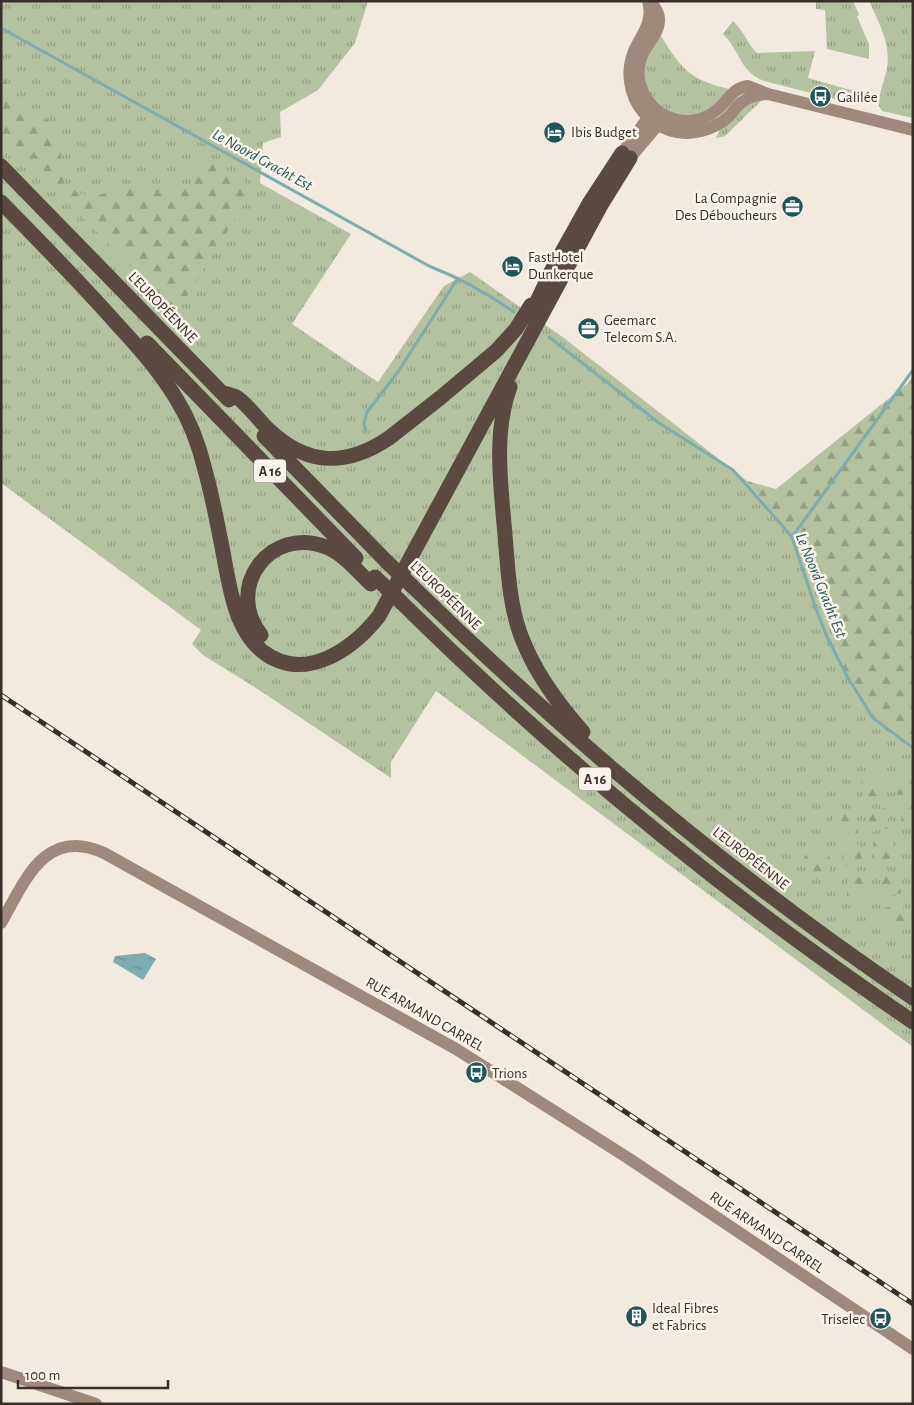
<svg xmlns="http://www.w3.org/2000/svg" width="914" height="1405" viewBox="0 0 914 1405" font-family="'Alegreya Sans',sans-serif">
<style>
.grass{fill:url(#grass-tufts)}
.forest{fill:url(#forest-firs)}
.pitch{fill:#b5c29f}
.water{fill:url(#water-ripples)}
.lines{fill:none;stroke-linecap:round;stroke-linejoin:round}
.stream{stroke:#7eadaf;stroke-width:3}
.secondary{stroke:#9e897c;stroke-width:12}
.highway{stroke:#594941;stroke-width:15}
.rail-casing{stroke:#382e2a;stroke-width:5}
.rail{stroke:#faf3eb;stroke-width:3;stroke-dasharray:9;stroke-linecap:butt}
.highway-bridge{stroke:#594941;stroke-width:15}
.labels{text-anchor:middle;stroke-width:5;stroke-linejoin:round;paint-order:stroke}
.shield{fill:#faf3eb;stroke:#726964;stroke-width:1}
.shield-label{font-size:14px;font-weight:bold;fill:#382e2a}
.poi-label{font-size:15px;fill:#382e2a;stroke:#faf3eb;text-anchor:start}
.street-label{font-size:15px;fill:#382e2a;stroke:#faf3eb}
.water-label{font-size:16px;font-style:italic;fill:#20555a;stroke:#faf3eb}
</style>
<defs>
<pattern id="grass-tufts" width="24" height="20" patternUnits="userSpaceOnUse" patternTransform="scale(1.25)"><rect width="24" height="20" fill="#b5c29f"/><path d="M3 7l-1-3M5 7V3M7 7l1-3M15 17l-1-3M17 17v-4M19 17l1-3" fill="none" stroke="#949e82"/></pattern>
<pattern id="forest-firs" width="22" height="20" patternUnits="userSpaceOnUse" patternTransform="scale(1.25)"><rect width="22" height="20" fill="#b5c29f"/><path d="M5 1l3.5 6h-7zM16 11l3.5 6h-7z" fill="#949e82"/></pattern>
<pattern id="water-ripples" width="26" height="14" patternUnits="userSpaceOnUse" patternTransform="scale(1.25)"><rect width="26" height="14" fill="#7eadaf"/><path d="M2 4q2-2 4 0t4 0M15 11q2-2 4 0t4 0" fill="none" stroke="#688d8f"/></pattern>
</defs>
<rect width="100%" height="100%" fill="#f2e9df"/>
<!-- grass -->
<path class="grass" d="M1 1H368L355 43 318 90 280 112 281 137 263 143 260 183 351 234 292 324 378 382 444 286 470 272 564 338 747 481 794 540 853 691 877 724 913 750V1047L436 691 391 762V778L256 688 203 655 192 644 201 630 1 483Z
M816 1H853L859 14 857 17 869 44V59L827 49 825 10 816 9Z
M869 1H913V118L882 111 879 106C878 94 885 80 887 68 891 44 879 23 869 1Z
M733 21C744 31 749 46 757 53L815 51 808 78 861 93 858 102 854 104 764 81C739 71 740 50 723 34Z
M661 36C673 55 683 73 706 82 713 85 721 87 729 89L706 113 675 116 647 94 643 61Z
M763 99 725 136 716 138 721 127 740 107Z"/>
<!-- forest -->
<path class="forest" d="M1 74 14 92 27 107 49 121 61 145V171L64 183 78 193 93 197 135 184H164L187 187 195 180 198 166 202 159 236 174 253 190 177 312 1 136Z
M913 376V750L877 724 853 691 794 540 747 481 776 489 908 383Z
M909 771 913 774V794L897 795 895 776Z
M882 777 884 795 863 797 861 778Z
M913 804V826L907 827 901 822 902 805Z
M886 808 889 828 871 832 868 811Z
M854 812 858 833 838 834 832 818 835 814Z
M892 841 895 860 876 864 873 842Z
M859 844 863 864 846 867 841 847Z
M826 848 831 862 829 871 816 874 809 869 804 857 809 850Z
M898 872 901 893 882 898 880 876Z
M865 875 869 888 866 898 854 901 847 896V880Z
M903 905 907 928 897 931 885 923 884 908Z"/>
<!-- pitch -->
<path class="pitch" d="M913 6V43L899 12Z"/>
<!-- water -->
<path class="water" d="M145 953 156 959 143 980 113 962 115 956Z"/>
<g class="lines">
<!-- stream -->
<path class="stream" d="M1 28 429 266C460 278 487 293 514 312
M549 337 659 423 733 470 772 514 792 537 816 609 827 637 848 678 873 718 913 748
M365 430 364 423 367 412 398 372 458 278
M792 537 913 370"/>
<!-- secondary -->
<path class="secondary" d="M648 1C654 21 642 34 634 51 624 76 631 104 652 121 665 130 680 135 695 132 707 131 721 124 729 116 734 111 737 105 742 102 750 96 759 94 768 94
M651 1C655 8 660 14 659 22 658 34 648 43 643 53 633 75 641 100 661 113 679 125 702 123 718 109 728 100 733 88 748 86L768 94 913 130
M622 153 653 111
M630 158 662 120
M1 923C25 881 45 826 104 853L456 1049 628 1158 913 1349
M1 1372 96 1404"/>
<!-- highway -->
<path class="highway" d="M1 166 229 400
M1 202C40 242 79 281 116 323 138 347 160 371 177 400 190 421 199 445 205 470 212 495 217 521 222 547 229 582 233 627 262 651 304 684 352 650 379 616L601 205 630 158
M547 279 590 202 622 153
M530 316 552 270
M147 343 356 558
M510 387C493 433 501 486 505 535 508 569 509 604 521 636 535 673 557 703 583 732
M221 392C226 394 232 395 236 397 246 402 260 422 269 430 307 466 346 467 389 438L440 398 496 351 516 329 531 305
M264 436 387 562
M412 586C567 737 734 877 913 998
M401 602C514 714 635 818 762 914 811 951 862 987 913 1022
M261 635C224 588 270 525 326 547 344 554 357 571 371 584"/>
<defs>
<path id="rail" d="M1 695 913 1304"/>
</defs>
<!-- rail casing -->
<use href="#rail" class="rail-casing"/>
<!-- rail -->
<use href="#rail" class="rail"/>
<!-- highway-bridge -->
<path class="highway-bridge" d="M387 562 412 586
M375 577 401 602"/>
</g>
<!-- icons -->
<defs>
<symbol id="bus-disc" viewBox="-11 -11 22 22"><circle r="9.5" fill="#20555a" stroke="#faf3eb"/><path d="M-5-6H5V4H4V6H2V4H-2V6H-4V4H-5ZM-3.5-4V0h7V-4ZM-3.5 1.2v1.5H-2V1.2ZM2 1.2v1.5H3.5V1.2Z" fill="#fff"/></symbol>
<symbol id="hotel-disc" viewBox="-11 -11 22 22"><circle r="9.5" fill="#20555a" stroke="#faf3eb"/><path d="M-6-4.5h1.5V1H6V5H4.5V3h-9V5H-6ZM-4 0a1.8 1.8 0 1 1 3.6 0ZM.5 0V-2.5h3Q6-2.5 6 0Z" fill="#fff"/></symbol>
<symbol id="office-disc" viewBox="-11 -11 22 22"><circle r="9.5" fill="#20555a" stroke="#faf3eb"/><path d="M-6-3h4V-5.5h4V-3h4V5H-6ZM-1-4.5V-3h2v-1.5ZM-6 0V1H6V0Z" fill="#fff"/></symbol>
<symbol id="building-disc" viewBox="-11 -11 22 22"><circle r="9.5" fill="#20555a" stroke="#faf3eb"/><path d="M-4-6H4V6H1V3H-1V6H-4ZM-2.5-4.3h1.7v1.8h-1.7ZM.8-4.3h1.7v1.8H.8ZM-2.5-1h1.7V.8h-1.7ZM.8-1h1.7V.8H.8Z" fill="#fff"/></symbol>
</defs>
<g fill-rule="evenodd">
<use href="#bus-disc" x="808" y="84" width="25" height="25"/>
<use href="#hotel-disc" x="542" y="120" width="25" height="25"/>
<use href="#office-disc" x="780" y="194" width="25" height="25"/>
<use href="#hotel-disc" x="500" y="254" width="25" height="25"/>
<use href="#office-disc" x="576" y="316" width="25" height="25"/>
<use href="#bus-disc" x="464" y="1060" width="25" height="25"/>
<use href="#building-disc" x="624" y="1304" width="25" height="25"/>
<use href="#bus-disc" x="868" y="1306" width="25" height="25"/>
</g>
<g class="labels">
<!-- shield labels -->
<g class="shield">
<rect x="254" y="459.5" width="32" height="23" rx="4"/>
<rect x="579" y="767.5" width="32" height="23" rx="4"/>
</g>
<g class="shield-label">
<text x="270" y="476">A 16</text>
<text x="595" y="784">A 16</text>
</g>
<!-- poi labels -->
<g class="poi-label">
<text x="837" y="102">Galilée</text>
<text x="571" y="137">Ibis Budget</text>
<text x="777" y="203" text-anchor="end">La Compagnie<tspan x="777" dy="17">Des Déboucheurs</tspan></text>
<text x="528" y="262">FastHotel<tspan x="528" dy="17">Dunkerque</tspan></text>
<text x="604" y="325">Geemarc<tspan x="604" dy="17">Telecom S.A.</tspan></text>
<text x="492" y="1078">Trions</text>
<text x="652" y="1313">Ideal Fibres<tspan x="652" dy="17">et Fabrics</tspan></text>
<text x="865" y="1324" text-anchor="end">Triselec</text>
</g>
<!-- street labels -->
<g class="street-label">
<text transform="translate(163 307) rotate(46)" y="5">L'EUROPÉENNE</text>
<text transform="translate(446 595) rotate(44)" y="5">L'EUROPÉENNE</text>
<text transform="translate(751 858) rotate(38)" y="5">L'EUROPÉENNE</text>
<text transform="translate(425 1014) rotate(30)" y="5">RUE ARMAND CARREL</text>
<text transform="translate(767 1232) rotate(34)" y="5">RUE ARMAND CARREL</text>
</g>
<!-- water labels -->
<g class="water-label">
<text transform="translate(263 159) rotate(29)" y="6">Le Noord Gracht Est</text>
<text transform="translate(822 585) rotate(68)" y="6">Le Noord Gracht Est</text>
</g>
</g>
<!-- border -->
<rect width="914" height="1405" fill="none" stroke="#382e2a" stroke-width="5"/>
<!-- scale -->
<path d="M18 1380v8h150v-8" fill="none" stroke="#382e2a" stroke-width="2.5"/>
<text x="25" y="1380" font-size="15" fill="#382e2a" stroke="#faf3eb" stroke-width="4" paint-order="stroke">100 m</text>
</svg>
